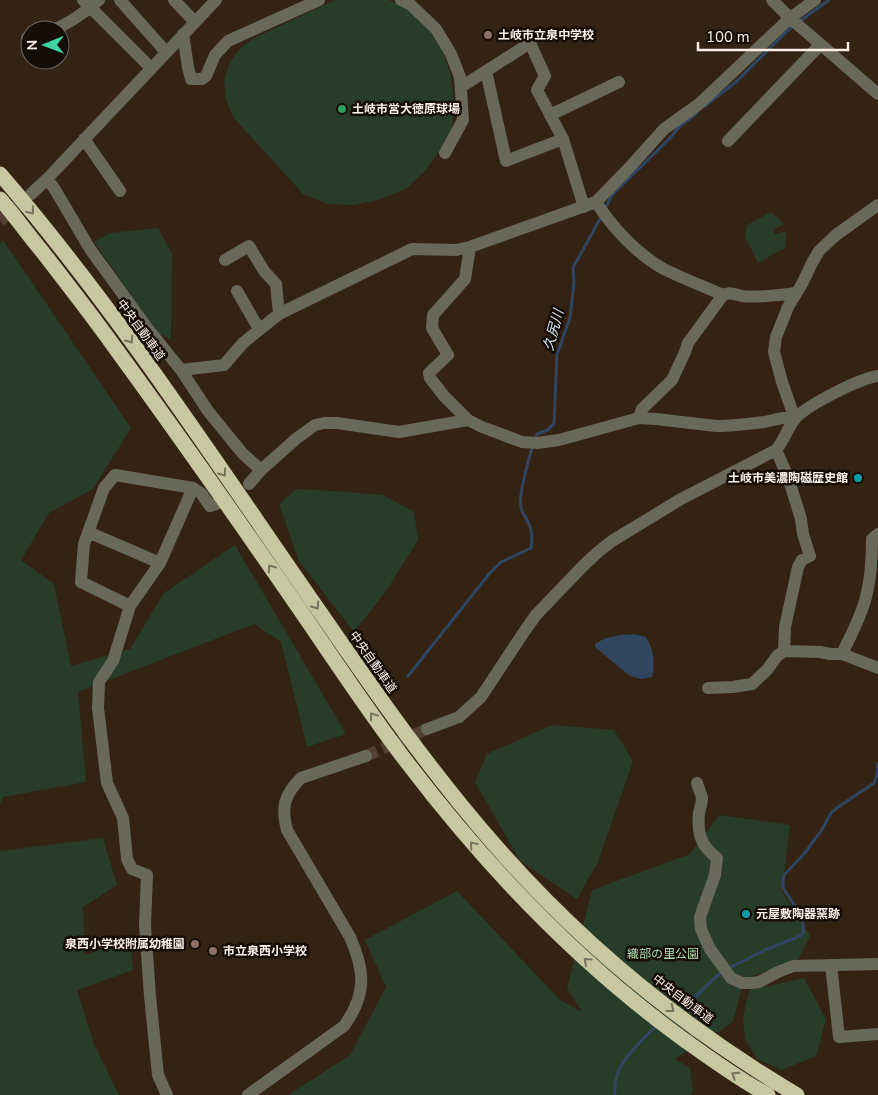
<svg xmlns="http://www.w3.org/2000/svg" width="878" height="1095" viewBox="0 0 878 1095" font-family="'Nunito Sans','Noto Sans JP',sans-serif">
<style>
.green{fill:#273d27}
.water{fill:#304660}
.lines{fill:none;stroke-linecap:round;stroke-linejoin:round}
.stream{stroke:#304660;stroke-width:3}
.minor-tunnel{stroke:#524133;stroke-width:12;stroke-dasharray:12 6;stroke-linecap:butt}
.minor{stroke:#69695a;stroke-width:12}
.highway{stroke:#c7c7a0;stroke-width:15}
.oneway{stroke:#77735b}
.education-dot{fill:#8d6e63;stroke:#160d07;stroke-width:2}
.leisure-dot{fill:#2e9e5b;stroke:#160d07;stroke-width:2}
.culture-dot{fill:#0f9aa8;stroke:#160d07;stroke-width:2}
.labels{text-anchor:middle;stroke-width:5;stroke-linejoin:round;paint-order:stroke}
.poi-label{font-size:12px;font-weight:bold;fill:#fcefe6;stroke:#160d07;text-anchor:start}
.street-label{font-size:12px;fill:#fcefe6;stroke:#160d07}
.park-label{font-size:12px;fill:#aedeae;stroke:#160d07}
.water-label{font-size:14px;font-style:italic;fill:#d2e2f7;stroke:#160d07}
</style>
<rect width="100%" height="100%" fill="#342213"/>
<!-- green -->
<path class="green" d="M335 0H389L410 10 427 27 443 52 451 76 454 102 452 127 441 149 426 170 407 188 382 199 354 205 327 204 303 194 233 117 226 100 224 80 230 62 241 47 254 38Z
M771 212 784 224 773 230 775 234 786 231 785 248 758 263 745 237 747 225Z
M158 228 172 254 171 340 158 333 94 242 110 233Z
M3 240 131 428 93 489 49 513 21 560 54 584 71 666 130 649 164 593 235 545 346 734 307 747 281 642 254 624 78 692 86 782 3 797 0 804V244Z
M296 489 333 491 383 495 414 512 418 540 386 591 354 632 299 561 279 504Z
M552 725 614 730 633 761 598 862 577 899 520 861 475 782 487 754Z
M719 815 790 825 782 891 810 936 798 960 744 979 733 1022 675 1059 690 1068 693 1091 691 1095H288L350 1055 386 987 365 940 457 891 560 1000 582 1012 567 988 592 890 690 854Z
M103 838 117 885 83 907 85 955 130 939 133 970 77 990 94 1044 119 1095H0V851Z
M804 978 826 1019 816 1056 781 1070 757 1059 745 1039 743 1018 749 990Z"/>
<!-- water -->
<path class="water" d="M634 634 646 637C653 648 656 664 652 677L641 679 630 676 595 647V644C606 636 620 635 634 634Z"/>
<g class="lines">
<!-- stream -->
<path class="stream" d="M800 21 829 0
M705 106 737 81 786 32 793 26
M605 209 612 195 670 138 679 127 697 113
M535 440 537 434 548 430 554 423 557 354 570 318 574 283 573 268 602 215
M408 676 489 574 501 562 531 548C533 536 532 529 526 518 524 515 521 511 521 507 518 497 529 457 533 446
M727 969 765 950 800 936 803 933V923L800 914 785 891 783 886V881L784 875 804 854 821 831 831 813 841 805 874 783 877 775 878 763
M680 1010C696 999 706 984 722 972
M615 1095C612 1065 635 1048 654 1028L659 1025"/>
<!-- minor-tunnel -->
<path class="minor-tunnel" d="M0 221 18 205
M366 756 427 729"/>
<!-- minor -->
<path class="minor" d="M83 0 151 68
M120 0 166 52
M174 0 195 22
M401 0 411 5 436 29 451 54 460 77 463 120 445 153
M772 0 790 18 878 94
M52 30C68 25 86 11 99 0
M183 34 188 67 191 79H202L206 76 215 55 228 41 319 0
M27 38 30 37
M486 71 506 161 563 139
M461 87 530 43 545 76 537 90 563 139 584 207
M550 115 619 82
M84 139 120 191
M728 141 820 45
M47 179 54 188 90 249 148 329 181 370 208 411 243 454 261 470
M31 194 47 179 216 0
M596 202C612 227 636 253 662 268 681 278 703 286 723 295L688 343 685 352 672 380 642 409 639 418
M470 247 465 279 433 315 432 328 448 355 429 373 430 378 444 396 468 420 482 427 522 442 537 443 559 440 639 418 656 419 716 426C732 426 748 424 764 422 776 420 783 416 795 419
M225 260 249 246 264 271 276 284 279 314
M237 291 259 329
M723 295C730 291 735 295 742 296 760 298 779 295 796 293
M181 370 224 365 243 343 279 314 412 249 456 250 470 247 596 202 629 168 664 129 699 104 790 18 815 0
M795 419 782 382 774 352 776 337 788 307 802 284 812 263 819 251 836 235 878 205
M776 450 788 477 801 519 803 534 810 556 802 560 798 567 785 627 784 651
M249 484 261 470 297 438 315 425 324 423H337L399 432 468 420
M88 532 160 563
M130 606 81 582 84 544 104 488 115 475 193 488 201 493 210 506 219 503
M842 654C851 635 861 617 866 597 871 578 872 558 872 539L878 534
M708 688 733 687 752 684 767 670 777 656 784 651 820 652 830 654H842L878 668
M427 729 459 717 481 697 526 629 536 615 584 565 598 552 612 541 681 499 776 450C784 441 787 429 794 420 806 405 859 379 878 376
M697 783C698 787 701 793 702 798 702 803 700 808 699 813 697 834 701 846 717 858L715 875 700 917 701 929 710 949 731 978 742 983H751L759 982 778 972 793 966 878 964
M831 965 839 1037 878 1034
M167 1095 158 1075 150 996 145 925 147 875 132 869 127 859 123 818 107 783 98 708 99 682 113 661 130 606 160 563 193 488
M248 1095 344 1026C367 994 365 971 350 937L287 830C281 807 284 795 301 778L366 756"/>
<!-- highway -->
<path class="highway" d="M0 174C118 311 217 464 320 612 375 692 430 771 494 844 581 944 684 1028 797 1095
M0 199C14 215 27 233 41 250 65 281 90 313 113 345 175 430 236 517 296 604 332 656 367 710 406 761 485 865 577 962 683 1039 711 1059 738 1079 768 1095"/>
</g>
<!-- one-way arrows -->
<defs><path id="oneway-chevron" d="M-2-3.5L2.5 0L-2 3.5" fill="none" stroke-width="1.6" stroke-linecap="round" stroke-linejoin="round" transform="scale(1.25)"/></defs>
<g class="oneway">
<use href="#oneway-chevron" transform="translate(31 211) rotate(51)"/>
<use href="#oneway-chevron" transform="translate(130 340) rotate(54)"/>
<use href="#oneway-chevron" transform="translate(223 473) rotate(55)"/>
<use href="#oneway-chevron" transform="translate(271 568) rotate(-125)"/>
<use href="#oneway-chevron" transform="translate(316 606) rotate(55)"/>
<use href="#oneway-chevron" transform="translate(373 716) rotate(-126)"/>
<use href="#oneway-chevron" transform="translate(473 845) rotate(-130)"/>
<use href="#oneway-chevron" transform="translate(587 961) rotate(-138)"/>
<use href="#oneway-chevron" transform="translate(671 1009) rotate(37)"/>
<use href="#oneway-chevron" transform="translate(735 1075) rotate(-147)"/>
</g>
<!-- markers -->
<g class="education-dot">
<circle cx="488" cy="35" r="5"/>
<circle cx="195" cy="944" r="5"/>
<circle cx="213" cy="951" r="5"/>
</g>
<circle class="leisure-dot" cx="342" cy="109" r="5"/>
<g class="culture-dot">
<circle cx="858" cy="478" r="5"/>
<circle cx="746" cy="914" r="5"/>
</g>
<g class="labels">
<!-- poi labels -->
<g class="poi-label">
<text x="498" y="39">土岐市立泉中学校</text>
<text x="352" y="113">土岐市営大徳原球場</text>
<text x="848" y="482" text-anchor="end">土岐市美濃陶磁歴史館</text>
<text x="756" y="918">元屋敷陶器窯跡</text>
<text x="185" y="948" text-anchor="end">泉西小学校附属幼稚園</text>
<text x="223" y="955">市立泉西小学校</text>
</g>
<!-- street labels -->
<g class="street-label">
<text transform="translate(141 330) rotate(54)" y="4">中央自動車道</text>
<text transform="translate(373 662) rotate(55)" y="4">中央自動車道</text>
<text transform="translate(683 999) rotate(37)" y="4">中央自動車道</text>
</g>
<!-- park labels -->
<g class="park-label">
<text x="663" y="958">織部の里公園</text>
</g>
<!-- water labels -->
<g class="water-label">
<text transform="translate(553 330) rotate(-75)" y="5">久尻川</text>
</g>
</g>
<!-- north arrow -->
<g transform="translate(45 45) rotate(269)"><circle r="24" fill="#160d07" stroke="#726760"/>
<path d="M0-4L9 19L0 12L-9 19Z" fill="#3dd4a3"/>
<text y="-8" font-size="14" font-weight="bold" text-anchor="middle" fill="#fcefe6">N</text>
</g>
<!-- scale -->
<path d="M698 42v8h150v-8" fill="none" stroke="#fcefe6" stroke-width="2.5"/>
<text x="706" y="42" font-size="15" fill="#fcefe6" stroke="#160d07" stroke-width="4" paint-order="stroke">100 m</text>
</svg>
